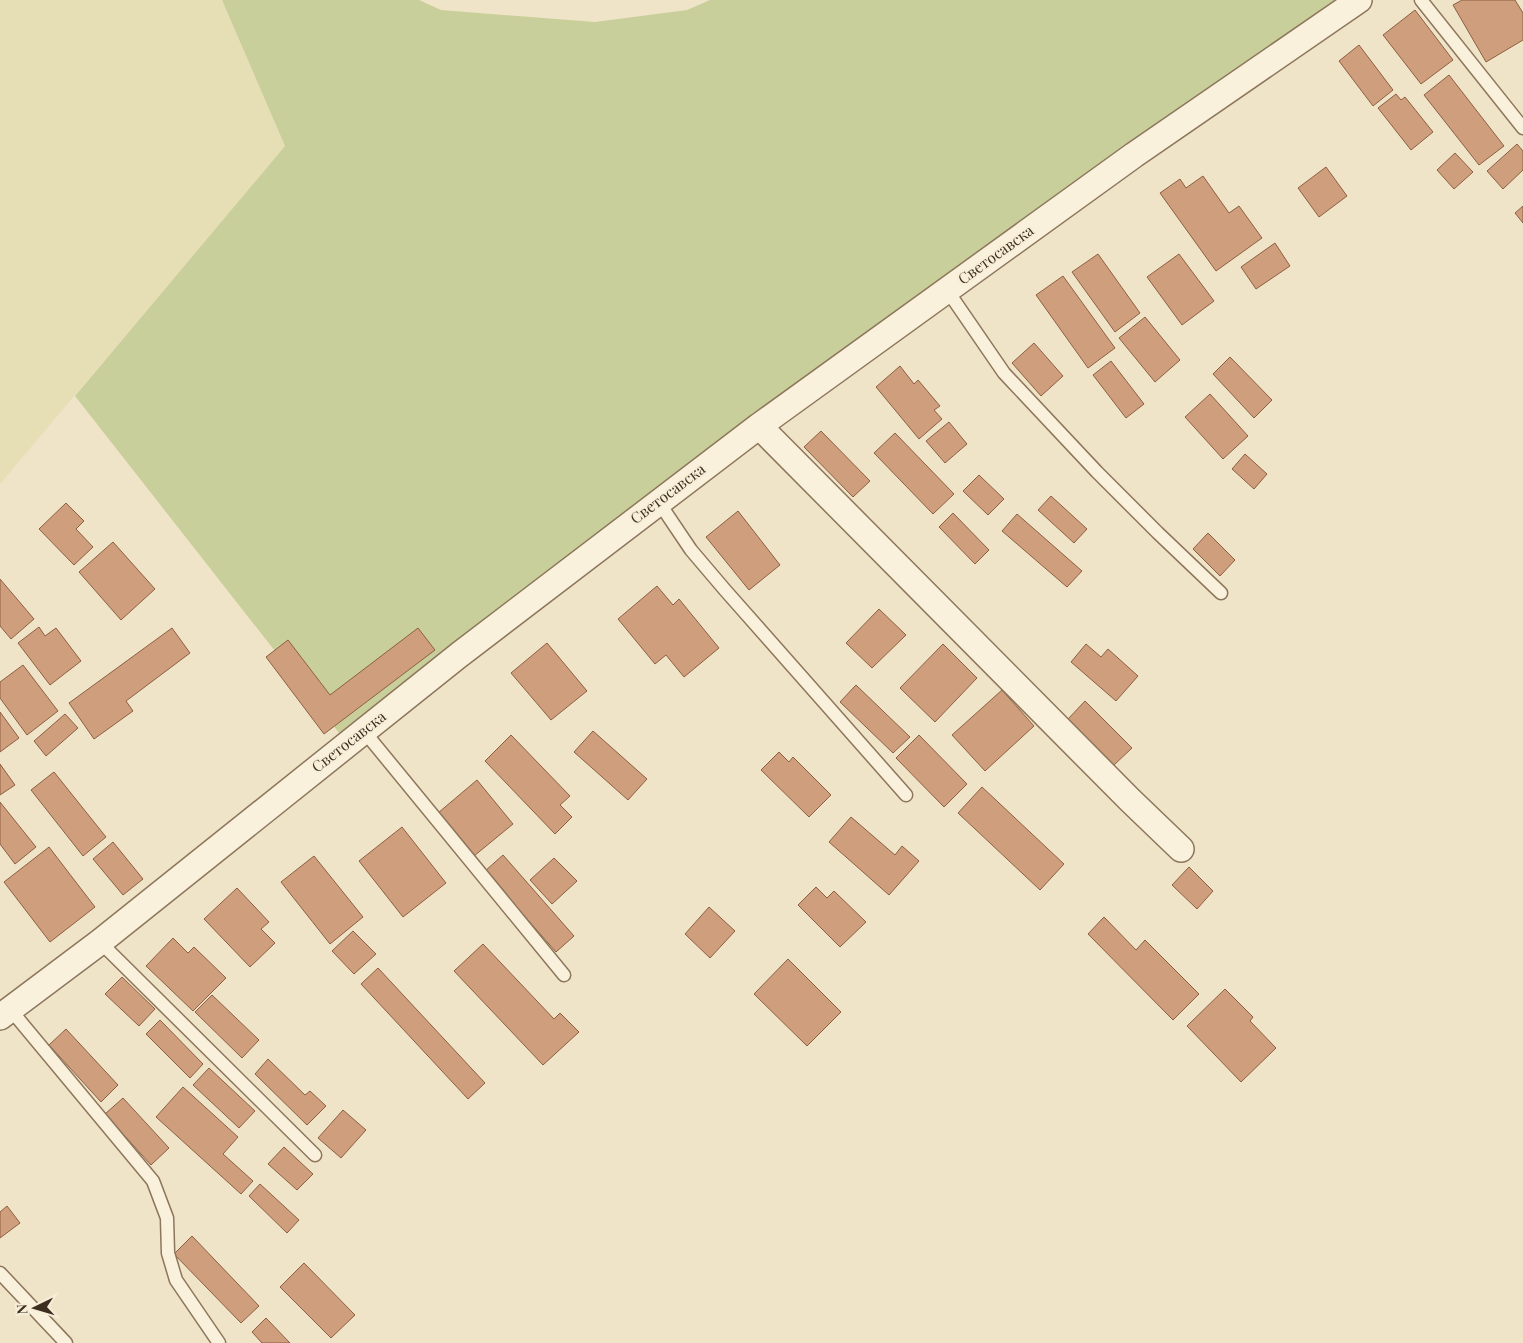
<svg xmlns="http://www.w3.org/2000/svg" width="1523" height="1343" viewBox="0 0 1523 1343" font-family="'Playfair Display',serif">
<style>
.farmland{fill:#e6deb5}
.green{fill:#c9cf9b}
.building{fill:#cf9f7d;stroke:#8d5f41}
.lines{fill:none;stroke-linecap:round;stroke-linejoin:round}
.lane-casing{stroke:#8d765c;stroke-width:15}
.street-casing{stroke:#8d765c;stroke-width:28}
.lane{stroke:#faf1dc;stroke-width:12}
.street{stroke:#faf1dc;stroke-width:25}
.labels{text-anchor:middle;stroke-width:4.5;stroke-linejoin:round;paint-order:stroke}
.street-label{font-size:15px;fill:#3d2e20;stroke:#f7eed8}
</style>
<rect width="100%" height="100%" fill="#f0e4c8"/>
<!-- farmland -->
<path class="farmland" d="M0 0H222L285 146 0 484Z"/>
<!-- green -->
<path class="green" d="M222 0H419L441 10 595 22 687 10 710 0H1359L347 743 75 396 285 146Z"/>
<!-- building -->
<path class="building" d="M1462 0H1515L1523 13V40L1486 62 1453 5Z
M1415 10 1453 60 1421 84 1383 35Z
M1359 45 1393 90 1373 106 1339 61Z
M1449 75 1504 146 1479 165 1424 95Z
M1396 94 1401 100 1405 97 1433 132 1411 150 1378 108Z
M1517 144 1523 151V170L1503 189 1487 171Z
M1455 153 1473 172 1454 189 1437 170Z
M1326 167 1347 196 1319 217 1298 188Z
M1203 176 1229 213 1239 206 1262 238 1216 271 1160 193 1180 179 1186 188Z
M1523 206V223L1515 213Z
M1275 243 1290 266 1256 289 1241 267Z
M1098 254 1140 313 1115 332 1072 272Z
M1179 254 1214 301 1182 325 1147 277Z
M1063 276 1115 348 1088 368 1036 295Z
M1145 317 1180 360 1155 382 1119 338Z
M1034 343 1063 376 1041 396 1012 363Z
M1230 357 1272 400 1254 418 1213 374Z
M1111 361 1144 404 1126 418 1093 375Z
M900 366 914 384 918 380 940 406 934 410 942 419 919 439 876 387Z
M1210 394 1248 436 1223 459 1185 417Z
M949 422 967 444 945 463 926 441Z
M821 431 870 481 853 497 804 447Z
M895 433 954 494 933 514 874 453Z
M1245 454 1267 474 1254 489 1232 469Z
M979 475 1004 499 988 515 963 491Z
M1051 496 1087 529 1074 543 1038 510Z
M66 503 84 521 76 529 93 547 74 565 39 529Z
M738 511 780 565 749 590 706 537Z
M953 513 989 550 975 564 939 527Z
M1017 514 1082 571 1067 587 1002 531Z
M1208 533 1235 560 1220 576 1193 549Z
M113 542 155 589 121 620 79 572Z
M0 579 34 619 11 639 0 626Z
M657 586 673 605 679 599 719 648 684 677 666 655 655 664 618 619Z
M879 609 906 635 872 668 846 643Z
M39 627 45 636 56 628 81 661 50 685 18 643Z
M172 628 190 653 126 701 133 711 94 739 69 703Z
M418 628 435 650 324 734 266 657 288 640 330 695Z
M547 643 587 691 551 720 511 673Z
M943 644 977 678 935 722 900 688Z
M1086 644 1101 657 1108 649 1138 676 1116 701 1071 662Z
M23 665 58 711 27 735 0 698V682Z
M856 685 910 737 893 753 840 702Z
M1002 690 1034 726 985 771 952 735Z
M1085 701 1132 748 1114 765 1068 719Z
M0 712 19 738 0 752Z
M65 714 78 728 46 756 34 741Z
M593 731 647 779 628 800 574 752Z
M511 735 570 796 560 805 572 817 555 834 485 761Z
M919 735 967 784 944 807 896 758Z
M779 752 789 762 793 757 831 795 809 817 761 770Z
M0 764 15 785 0 795Z
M54 772 106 837 83 856 31 790Z
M477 780 513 824 474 856 438 813Z
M982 787 1064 864 1040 890 958 813Z
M0 802 36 847 15 864 0 844Z
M851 817 895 855 902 846 919 861 889 895 829 842Z
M402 827 446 883 403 917 359 861Z
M113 842 143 879 123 895 93 859Z
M49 847 95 907 50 942 4 882Z
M503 855 574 936 556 952 485 871Z
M314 856 363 917 330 944 281 882Z
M554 858 577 881 552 904 530 880Z
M1189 867 1213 891 1197 909 1172 885Z
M816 887 827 898 834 891 866 922 840 947 798 905Z
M237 888 269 922 261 929 275 943 250 967 204 919Z
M709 907 735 931 710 958 685 934Z
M1104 917 1136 950 1145 940 1199 994 1173 1020 1088 934Z
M353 931 376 954 354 974 332 951Z
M173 938 188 953 194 947 226 978 193 1011 146 966Z
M483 944 554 1019 560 1013 579 1032 543 1065 454 971Z
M788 959 841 1012 807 1046 754 994Z
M378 968 485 1083 468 1099 361 984Z
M122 977 155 1009 139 1026 105 994Z
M1225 989 1253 1017 1250 1021 1276 1048 1241 1082 1187 1026Z
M212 995 259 1040 242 1058 195 1012Z
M160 1020 203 1064 190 1078 146 1034Z
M66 1029 118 1085 101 1102 49 1045Z
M268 1059 305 1095 310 1091 326 1106 307 1125 255 1074Z
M209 1068 255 1111 239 1128 193 1085Z
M183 1087 238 1137 223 1154 253 1181 241 1194 156 1117Z
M123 1098 169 1148 151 1165 105 1114Z
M343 1110 366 1130 341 1158 318 1138Z
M284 1147 313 1174 297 1190 268 1164Z
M260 1184 299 1220 287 1233 249 1196Z
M7 1206 20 1223 0 1238V1212Z
M192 1236 259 1306 241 1323 174 1254Z
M304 1263 355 1315 331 1338 280 1287Z
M266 1318 290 1343H262L252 1332Z"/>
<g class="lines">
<defs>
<path id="lane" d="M1421 0 1523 128
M947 290 1004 373 1097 472 1158 533 1221 593
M658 501 691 550 725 590 906 795
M363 730 564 975
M100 942 315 1155
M10 1009 153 1181 167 1218 168 1253 176 1280 219 1343
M0 1273 66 1343"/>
<path id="street" d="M759 426 1130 800 1181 849
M0 1017 100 942 459 655 759 426 1134 155 1359 0"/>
</defs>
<!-- lane casing -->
<use href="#lane" class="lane-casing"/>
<!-- street casing -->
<use href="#street" class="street-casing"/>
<!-- lane -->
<use href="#lane" class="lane"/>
<!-- street -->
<use href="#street" class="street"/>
</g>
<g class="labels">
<!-- street labels -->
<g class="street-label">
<text transform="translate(996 255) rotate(-36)" y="5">Светосавска</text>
<text transform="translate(668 494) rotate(-37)" y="5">Светосавска</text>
<text transform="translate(349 742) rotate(-38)" y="5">Светосавска</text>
</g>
</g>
<!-- north arrow -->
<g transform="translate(35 1308) rotate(265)" stroke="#f7eed8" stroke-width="4" paint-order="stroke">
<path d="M0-4L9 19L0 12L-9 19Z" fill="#3d2e20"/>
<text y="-8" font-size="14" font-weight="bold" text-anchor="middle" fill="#3d2e20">N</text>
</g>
</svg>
